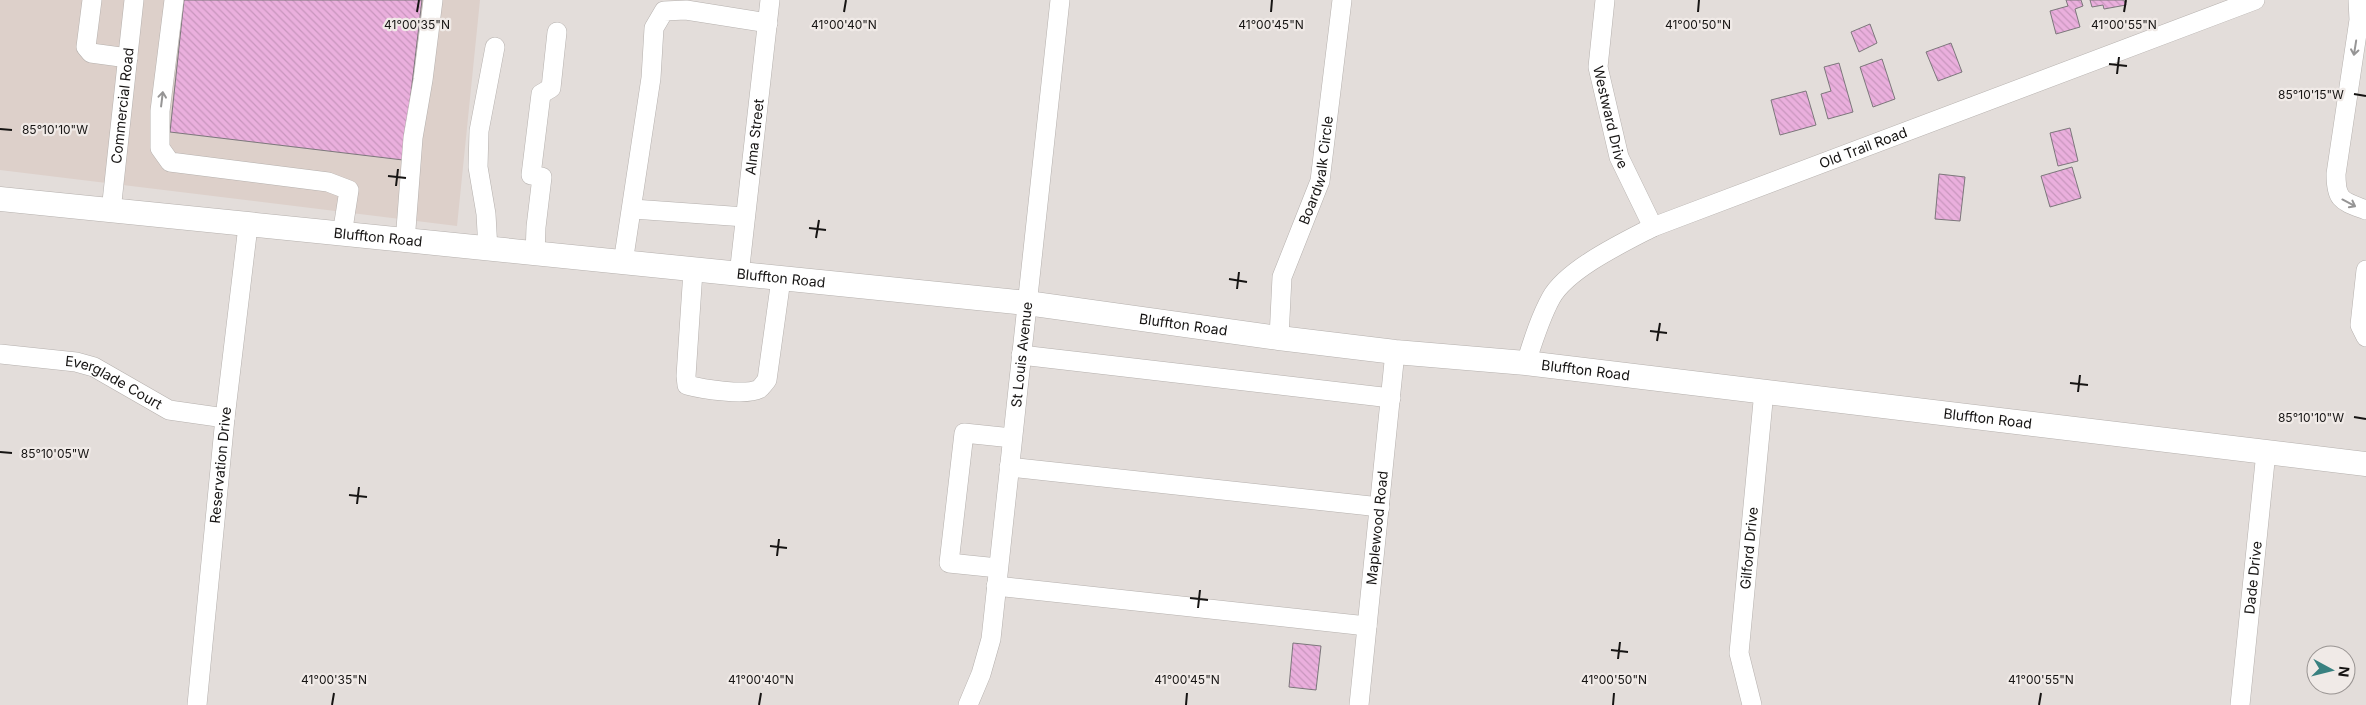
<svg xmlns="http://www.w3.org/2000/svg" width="2366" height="705" viewBox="0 0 2366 705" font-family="Inter,sans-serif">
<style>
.built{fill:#ddd0ca}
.building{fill:url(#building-back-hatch);stroke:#7c777b}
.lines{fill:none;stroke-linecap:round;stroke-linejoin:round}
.minor-casing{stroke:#b5b0ad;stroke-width:20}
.major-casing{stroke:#b5b0ad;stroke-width:25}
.minor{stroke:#fff;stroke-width:19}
.major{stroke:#fff;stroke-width:24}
.oneway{stroke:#969595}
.ticks{fill:none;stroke:#161413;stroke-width:2}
.labels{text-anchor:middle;stroke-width:4.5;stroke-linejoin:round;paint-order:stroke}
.street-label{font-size:14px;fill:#161413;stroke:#f0eae7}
.ticks-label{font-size:12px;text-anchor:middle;fill:#161413;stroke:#f0eae7;stroke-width:4.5;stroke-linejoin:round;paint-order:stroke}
</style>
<defs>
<pattern id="building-back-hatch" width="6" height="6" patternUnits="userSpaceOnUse" patternTransform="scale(1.25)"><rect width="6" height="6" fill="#eaafdd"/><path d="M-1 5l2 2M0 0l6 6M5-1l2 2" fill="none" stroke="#c896bd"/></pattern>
</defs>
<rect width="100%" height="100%" fill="#e3ddda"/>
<!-- built -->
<path class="built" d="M0 0H480L457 226 0 170Z"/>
<!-- building -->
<path class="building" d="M184 0H422L403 160 170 132Z
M2066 0H2081L2083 6 2075 9 2080 27 2056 34 2050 11 2068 6Z
M2090 0H2124L2126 5 2104 9 2103 5 2092 7Z
M1870 24 1877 43 1859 52 1851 32Z
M1951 43 1962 72 1938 81 1926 52Z
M1882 59 1895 99 1873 107 1860 67Z
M1839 63 1853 112 1828 119 1821 94 1831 91 1824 67Z
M1806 91 1816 125 1780 135 1771 100Z
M2070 128 2078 161 2058 166 2050 133Z
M2072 167 2081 198 2050 207 2041 176Z
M1939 174 1965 177 1960 221 1935 219Z
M1293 643 1321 646 1316 690 1289 687Z"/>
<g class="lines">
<defs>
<g id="minor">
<path d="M92 0 86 47 91 53 128 58"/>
<path d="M174 0 160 111V148L170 162 328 182 349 190 342 235"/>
<path id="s1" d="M1605 0 1598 67 1619 157 1653 227"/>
<path d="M2358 0 2359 20 2336 174C2336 201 2342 201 2366 210"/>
<path d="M633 209 745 217"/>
<path id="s2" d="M111 211 134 0"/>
<path d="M405 242 413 138 423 80 433 0"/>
<path d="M488 250 486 214 478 167 479 131 495 47"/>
<path d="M535 255 536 227 542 177 531 175 541 94 551 88 557 32"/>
<path d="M623 263 651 78 654 28 664 11 686 10 768 23"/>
<path d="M2366 270 2360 325 2366 337"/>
<path d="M693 271 686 376 687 385C702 389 746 396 759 389 762 387 764 383 767 380L781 279"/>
<path id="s3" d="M739 275 770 0"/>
<path id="s4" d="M1279 338 1282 277 1320 181 1342 0"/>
<path id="s5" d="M0 354 76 362 94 367 169 410 225 418"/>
<path d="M1021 355 1391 398"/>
<path id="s6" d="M1526 363C1533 341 1540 318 1551 298 1567 269 1624 242 1653 227L2255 0"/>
<path d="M1009 467 1380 507"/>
<path d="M998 568 949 563 964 433 1012 438"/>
<path d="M996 586 1367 626"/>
<path id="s7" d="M197 705 225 418 248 226"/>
<path id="s8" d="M968 705 981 674 991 639 1060 0"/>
<path id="s9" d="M1359 705 1395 352"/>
<path id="s10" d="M1752 705 1739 653 1764 391"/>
<path id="s11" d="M2240 705 2266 452"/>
</g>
<g id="major">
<path id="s12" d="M0 199 1027 303 1279 338 1395 352 1526 363 2366 464"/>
</g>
</defs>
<!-- minor casing -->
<use href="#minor" class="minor-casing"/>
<!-- major casing -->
<use href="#major" class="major-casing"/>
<!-- minor -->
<use href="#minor" class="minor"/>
<!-- major -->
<use href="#major" class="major"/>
</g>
<!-- one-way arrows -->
<defs><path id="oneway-shaft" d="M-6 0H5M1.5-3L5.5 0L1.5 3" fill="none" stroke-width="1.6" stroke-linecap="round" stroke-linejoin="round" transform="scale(1.25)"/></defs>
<g class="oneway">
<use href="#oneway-shaft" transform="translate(2355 48) rotate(99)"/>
<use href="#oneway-shaft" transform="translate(162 99) rotate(-83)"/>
<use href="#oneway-shaft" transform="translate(2349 203) rotate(28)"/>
</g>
<!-- ticks -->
<path class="ticks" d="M417 12 419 0M844 12 846 0M1271 12 1272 0M1698 12 1699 0M2124 12 2126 0M2109 64 2127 66M2117 74 2119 57M2354 94 2366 96M0 129 12 130M388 176 406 178M396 186 398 169M809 228 826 230M816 238 819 220M1229 279 1247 282M1237 289 1239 272M1650 331 1667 333M1657 341 1660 323M2070 383 2088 385M2078 392 2080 375M2354 417 2366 419M0 452 12 453M349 495 367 497M357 504 359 487M770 546 787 548M777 556 779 539M1190 598 1208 600M1198 608 1200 590M1611 650 1628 652M1618 659 1620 642M332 705 334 693M759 705 761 693M1186 705 1187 693M1613 705 1614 693M2039 705 2041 693"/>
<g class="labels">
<!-- street labels -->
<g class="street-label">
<text dy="5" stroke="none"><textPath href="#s2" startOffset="106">Commercial Road</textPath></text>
<text dy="5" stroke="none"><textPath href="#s1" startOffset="119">Westward Drive</textPath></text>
<text dy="5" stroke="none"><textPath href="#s3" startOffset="139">Alma Street</textPath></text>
<text dy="5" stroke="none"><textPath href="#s6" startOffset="420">Old Trail Road</textPath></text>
<text dy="5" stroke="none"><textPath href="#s4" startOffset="174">Boardwalk Circle</textPath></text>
<text dy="5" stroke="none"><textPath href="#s12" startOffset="380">Bluffton Road</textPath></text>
<text dy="5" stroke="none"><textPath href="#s12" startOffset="785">Bluffton Road</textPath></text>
<text dy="5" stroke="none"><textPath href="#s12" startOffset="1190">Bluffton Road</textPath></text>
<text dy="5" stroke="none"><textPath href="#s8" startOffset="356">St Louis Avenue</textPath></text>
<text dy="5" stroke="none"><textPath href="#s12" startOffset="1595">Bluffton Road</textPath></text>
<text dy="5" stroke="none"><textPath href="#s5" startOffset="119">Everglade Court</textPath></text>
<text dy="5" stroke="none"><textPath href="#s12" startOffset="2000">Bluffton Road</textPath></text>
<text dy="5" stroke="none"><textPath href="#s7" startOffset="241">Reservation Drive</textPath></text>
<text dy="5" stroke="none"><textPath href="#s9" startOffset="178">Maplewood Road</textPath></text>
<text dy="5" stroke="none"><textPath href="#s10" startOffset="159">Gilford Drive</textPath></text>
<text dy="5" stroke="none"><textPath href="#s11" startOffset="128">Dade Drive</textPath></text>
</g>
</g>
<g class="ticks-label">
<text x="417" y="29">41°00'35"N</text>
<text x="844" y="29">41°00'40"N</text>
<text x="1271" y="29">41°00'45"N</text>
<text x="1698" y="29">41°00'50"N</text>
<text x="2124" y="29">41°00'55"N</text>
<text x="2311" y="99">85°10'15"W</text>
<text x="55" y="134">85°10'10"W</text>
<text x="2311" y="422">85°10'10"W</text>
<text x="55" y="458">85°10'05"W</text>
<text x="334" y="684">41°00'35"N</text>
<text x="761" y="684">41°00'40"N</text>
<text x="1187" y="684">41°00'45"N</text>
<text x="1614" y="684">41°00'50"N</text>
<text x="2041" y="684">41°00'55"N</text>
</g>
<!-- north arrow -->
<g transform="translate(2331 670) rotate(97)"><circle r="24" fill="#f0eae7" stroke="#999492"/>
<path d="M0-4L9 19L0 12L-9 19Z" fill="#398180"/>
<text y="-8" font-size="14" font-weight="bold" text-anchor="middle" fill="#161413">N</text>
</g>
</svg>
